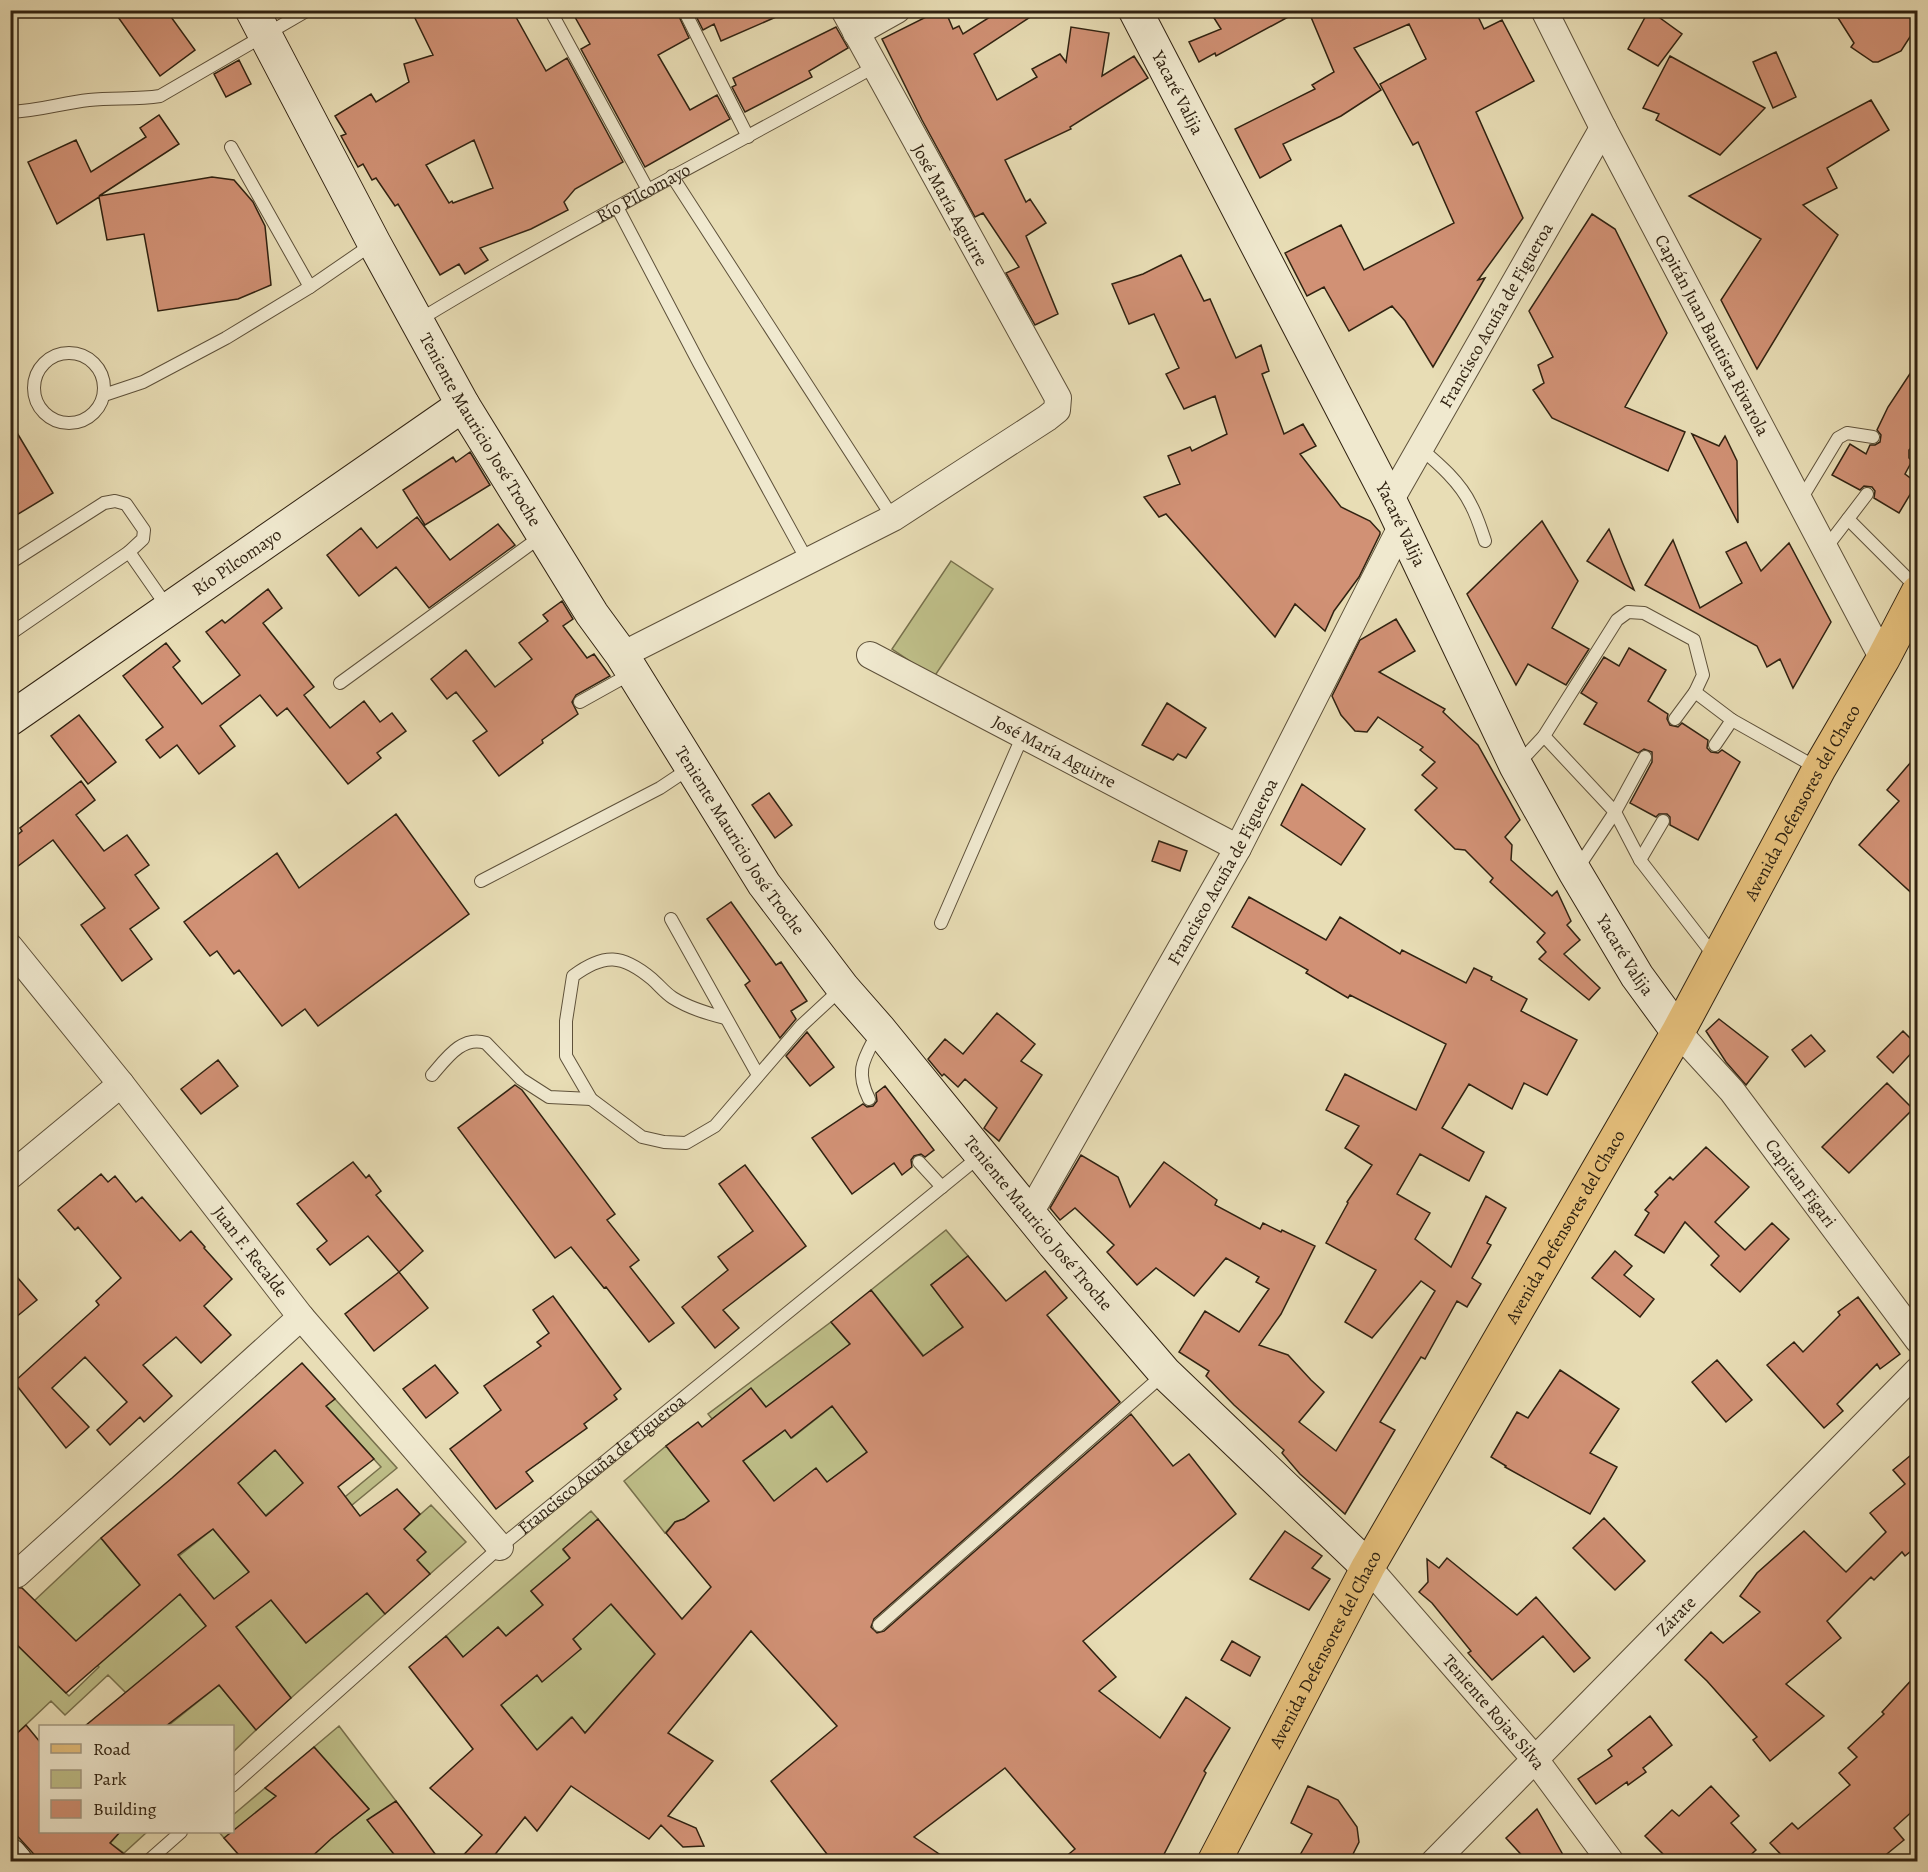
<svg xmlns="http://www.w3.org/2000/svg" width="1928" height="1872" viewBox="0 0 1928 1872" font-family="Alegreya,serif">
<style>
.green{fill:#bebe88;stroke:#77704c;stroke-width:1.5;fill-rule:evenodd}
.building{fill:#d19175;stroke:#302211;stroke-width:1.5;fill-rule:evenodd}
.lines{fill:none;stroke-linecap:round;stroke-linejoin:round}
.lane-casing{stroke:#5e513a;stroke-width:14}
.street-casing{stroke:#5e513a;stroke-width:28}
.secondary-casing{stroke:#302211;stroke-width:35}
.primary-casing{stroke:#302211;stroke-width:35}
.lane{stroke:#f0e9cf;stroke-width:12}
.street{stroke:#f0e9cf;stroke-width:26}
.secondary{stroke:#f0e9cf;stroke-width:33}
.primary{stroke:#e4be7a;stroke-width:33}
.labels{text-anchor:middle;stroke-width:6;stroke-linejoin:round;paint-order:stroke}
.street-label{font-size:18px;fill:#302211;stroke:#f0e9cf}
</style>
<rect width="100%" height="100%" fill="#e8ddb5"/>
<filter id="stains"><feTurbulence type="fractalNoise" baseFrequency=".00333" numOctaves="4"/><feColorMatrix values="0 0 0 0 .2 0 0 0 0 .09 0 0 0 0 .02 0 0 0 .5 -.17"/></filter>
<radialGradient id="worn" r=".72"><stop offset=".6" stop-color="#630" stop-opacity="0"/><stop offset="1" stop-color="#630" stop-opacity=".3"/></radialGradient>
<!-- green -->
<path class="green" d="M951 561 993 589 934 677 892 649Z
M946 1230 968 1256 931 1285 963 1327 935 1347 931 1365 871 1290Z
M831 1322 850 1344 766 1407 751 1389 712 1419 708 1414Z
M873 1374 852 1432 867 1452 785 1514 740 1506 763 1487 743 1461 785 1430 792 1438Z
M335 1399 397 1468 295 1552 284 1500 266 1515 261 1537 238 1483 292 1435 314 1467 323 1515 381 1467 326 1406Z
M666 1446 709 1501 684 1519 675 1522 665 1533 624 1481Z
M431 1505 466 1542 430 1574 417 1560 425 1552 397 1535Z
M591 1511 598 1519 563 1550 655 1654 585 1733 571 1717 537 1750 446 1636ZM563 1564 582 1607 593 1620 573 1639 581 1649 537 1675 509 1698 472 1650 498 1627 506 1636 543 1605 531 1591Z
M213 1529 249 1572 215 1599 236 1627 271 1600 306 1643 339 1616 350 1573 385 1614 291 1698 236 1627 196 1656 126 1693 169 1725 219 1685 256 1730 233 1752 232 1726H144L132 1717 122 1726H88L126 1693 108 1675 65 1715 51 1701 14 1736 10 1733V1638L69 1696 99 1667 34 1601 101 1538 140 1585 104 1616 125 1642 161 1610 184 1562 179 1556ZM197 1578 214 1599 196 1614 179 1593Z
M339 1726 396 1801 400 1861H322L314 1854 224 1838 219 1832H232L233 1815 265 1788 332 1838 369 1809 314 1747Z
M120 1832H147L124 1853 110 1843Z"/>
<!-- building -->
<path class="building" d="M113 10H166L195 50 160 76Z
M411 10H512L546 71 567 58 623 162 575 189 564 202 568 210 531 229 480 248 488 260 465 274 459 264 440 275 398 204 395 206 376 178 372 180 363 164 358 167 341 136 346 134 335 116 371 94 376 102 409 82 404 64 433 55ZM474 140 493 188 453 203 452 201 449 203 426 165Z
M571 10H676L689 38 658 55 690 110 717 95 730 119 645 167 581 49 590 44Z
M693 10H792L721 41 714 24 703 30Z
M940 10H945L953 29 959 26 963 34 1001 10H1041L974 54 997 100 1037 77 1032 69 1060 54 1066 62 1071 27 1109 33 1102 76 1134 56 1148 78 1070 127 1071 129 1005 160 1026 202 1030 199 1046 223 1026 236 1058 314 1035 325 1006 273 1019 267 983 213 975 217 922 120 882 39Z
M1209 10H1301L1216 56 1215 53 1199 62 1189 42 1221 29Z
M1308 10H1475L1484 29 1502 20 1534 81 1476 112 1523 218 1478 280 1485 278 1433 367 1405 321 1392 306 1349 331 1324 287 1307 296 1285 253 1341 225 1364 270 1454 223 1418 142 1413 145 1380 84 1426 59 1409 24 1354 48 1381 90 1341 116 1283 144 1291 160 1260 178 1235 129 1315 89 1312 85 1334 72Z
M1649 10 1682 34 1658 66 1628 49Z
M1833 10H1917V26L1901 51 1878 62H1873L1851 47 1854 43Z
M836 27 848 48 809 71 812 77 745 112 732 87 736 85 733 78Z
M1776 52 1796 97 1773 108 1753 62Z
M1670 56 1765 108 1720 155 1656 120 1659 114 1643 108Z
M239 60 251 84 226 97 214 74Z
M1871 100 1889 130 1827 168 1837 188 1803 205 1838 235 1757 369 1721 300 1761 239 1689 196Z
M159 115 179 144 99 196 212 177 234 180 253 202 265 226 271 285 238 299 158 311 144 234 107 240 99 197 57 224 28 162 76 140 91 172 146 137 140 128Z
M1592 214 1615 229 1667 333 1625 407 1685 432 1668 471 1552 418 1533 390 1544 383 1538 365 1553 357 1529 311Z
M1181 255 1204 301 1210 299 1236 358 1261 345 1269 371 1262 374 1284 434 1303 424 1316 446 1300 454 1341 507 1370 521 1380 532V534L1359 577 1334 611 1325 631 1295 604 1275 637 1166 514 1159 517 1144 497 1180 484 1168 456 1190 447 1192 451 1227 434 1215 396 1184 409 1166 374 1179 368 1154 314 1129 324 1112 284 1143 274Z
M1917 363V446L1912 447 1909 450V458L1912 461 1905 474 1917 483 1899 513 1874 498 1875 491 1872 487 1864 486 1860 490 1832 475 1850 444 1866 454 1870 445H1875L1880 442 1881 435 1877 430 1888 407Z
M10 421 53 493 10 519Z
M1692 434 1719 446 1725 436 1737 461 1738 523Z
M470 452 490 485 425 525 403 490 453 457 456 462Z
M417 517 450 560 498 524 515 545 429 608 396 567 359 596 327 555 361 528 377 548Z
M1542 521 1578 581 1552 628 1589 649 1566 685 1528 664 1516 685 1467 594Z
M1609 529 1623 564 1634 590 1587 561Z
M1673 540 1700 608 1742 583 1726 552 1746 542 1761 571 1789 543 1831 622 1793 688 1780 659 1767 667 1757 646 1645 585Z
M268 589 282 608 263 623 314 687 304 695 330 728 364 701 380 722 392 713 406 731 377 753 381 758 348 784 287 708 277 716 260 695 220 726 235 746 199 774 177 745 160 758 146 740 163 727 123 676 166 643 180 661 173 667 202 704 240 675 206 632 222 620 225 623Z
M562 601 573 619 563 626 587 658 594 654 610 676 576 695 572 702 578 714 542 740 543 743 499 776 473 741 487 731 456 692 447 699 431 679 466 650 495 687 532 659 519 643 548 621 543 615Z
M1396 619 1415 651 1379 672 1445 709 1443 712 1478 745 1520 820 1505 837 1512 845 1511 860 1552 896 1557 891 1571 921 1567 925 1580 940 1564 954 1600 988 1589 1000 1539 959 1546 952 1537 942 1545 933 1490 882 1493 878 1465 850 1455 849 1415 810 1437 788 1422 775 1435 762 1420 750 1423 747 1378 717 1367 732 1355 731 1341 715 1332 696 1360 640Z
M1629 648 1666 670 1648 701 1668 714 1667 719 1670 725 1678 727 1682 723 1708 740 1707 748 1711 752 1718 753 1722 750 1740 762 1698 840 1670 825V817L1667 814H1659L1656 817 1630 803 1652 762V752L1644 749 1638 753 1584 724 1597 703 1581 693 1604 657 1619 666Z
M1167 703 1206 728 1186 758 1178 754 1173 760 1142 745Z
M79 715 116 762 88 784 51 736Z
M1917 755V898L1859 845 1899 801 1887 790Z
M81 781 95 800 76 815 104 851 127 835 149 865 135 875 159 908 130 929 152 959 122 981 81 925 105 908 53 840 10 872V841L22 831 20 828Z
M1302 784 1365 829 1341 865 1281 825Z
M769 793 792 825 775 838 752 805Z
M396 814 469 914 318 1026 305 1009 282 1026 239 970 234 974 217 951 210 956 184 922 277 853 299 888Z
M1159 841 1187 851 1180 871 1152 861Z
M1249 897 1326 940 1340 917 1400 954 1402 950 1466 983 1474 968 1492 977 1491 980 1527 999 1521 1011 1577 1040 1547 1095 1524 1083 1512 1109 1469 1084 1442 1128 1484 1152 1469 1181 1420 1154 1397 1194 1430 1213 1415 1239 1451 1267 1486 1196 1506 1208 1487 1243 1491 1245 1472 1278 1481 1284 1467 1307 1457 1301 1425 1359 1421 1357 1380 1422 1395 1430 1345 1514 1300 1474 1282 1453 1284 1450 1234 1405 1206 1376 1209 1371 1179 1352 1205 1311 1239 1332 1269 1289 1256 1282 1259 1277 1226 1258 1194 1296 1156 1268 1137 1285 1107 1252 1114 1245 1075 1208 1060 1220 1050 1208 1081 1155 1118 1177 1130 1207 1164 1162 1217 1200 1215 1205 1260 1229 1263 1223 1281 1232 1282 1230 1315 1246 1281 1314 1259 1345 1288 1355 1311 1380 1324 1392 1299 1422 1336 1451 1435 1291 1421 1281 1372 1338 1345 1322 1376 1270 1326 1243 1348 1203 1347 1202 1372 1165 1345 1148 1359 1126 1326 1110 1345 1074 1416 1110 1446 1044 1350 995 1348 998 1306 973 1308 970 1232 927Z
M731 902 776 965 781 962 807 1001 791 1011 796 1019 780 1038 745 985 750 981 707 919Z
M997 1013 1035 1044 1021 1061 1042 1075 999 1141 984 1128 997 1108 965 1079 958 1087 944 1074 942 1076 928 1059 945 1039 963 1054Z
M1719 1019 1768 1057 1746 1085 1726 1062 1706 1031Z
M1903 1031 1917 1045V1047L1893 1073 1877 1057Z
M807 1032 834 1067 810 1086 786 1056Z
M1811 1035 1825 1051 1805 1067 1792 1050Z
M218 1060 238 1086 201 1114 181 1089Z
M1887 1083 1913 1109 1849 1173 1822 1147Z
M515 1085 522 1090 615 1214 607 1220 639 1260 630 1267 674 1323 649 1342 606 1287 604 1288 571 1247 555 1258 458 1128Z
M885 1086 934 1150 925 1157 921 1154 914 1156 911 1160 912 1167 902 1175 894 1163 852 1194 812 1138 863 1104 867 1107 873 1106 877 1101 876 1093Z
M1706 1147 1749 1187 1715 1222 1745 1250 1772 1223 1789 1239 1740 1292 1711 1265 1719 1256 1685 1222 1664 1253 1635 1235 1649 1213 1645 1210 1658 1195 1655 1192 1670 1177 1673 1180Z
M353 1162 366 1178 369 1175 381 1191 376 1195 423 1251 399 1272 368 1236 330 1265 317 1249 327 1241 297 1204Z
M745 1165 806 1246 723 1310 739 1328 715 1348 682 1307 728 1270 718 1257 753 1231 719 1184Z
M101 1174 108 1182 115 1176 136 1202 142 1197 180 1241 191 1231 205 1247 204 1248 232 1279 204 1306 231 1335 201 1363 176 1337 143 1365 172 1396 144 1422 140 1417 110 1445 97 1430 127 1402 85 1357 52 1388 89 1427 66 1448 14 1382 99 1305 96 1301 121 1278 78 1227 75 1230 58 1210Z
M1615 1251 1632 1266 1624 1275 1654 1299 1640 1317 1592 1278Z
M968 1256 1006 1301 1045 1271 1067 1298 1047 1315 1120 1402 874 1619 871 1627 877 1633 884 1631 1131 1414 1173 1466 1189 1454 1236 1514 1083 1641 1116 1677 1099 1691 1160 1738 1186 1697 1230 1728 1204 1771 1206 1773 1160 1862H1059L1075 1849 1005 1768 914 1837 951 1862H833L771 1781 837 1726 751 1631 668 1733 713 1761 668 1816 696 1828 704 1846 683 1847 661 1825 649 1839 571 1786 537 1831 525 1817 489 1862H457L482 1835 430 1788 473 1749 409 1667 446 1636 463 1657 498 1627 506 1636 543 1605 531 1591 570 1558 563 1549 598 1519 682 1619 711 1587 666 1533 675 1522 684 1519 709 1501 666 1446 698 1422 702 1427 751 1388 766 1407 850 1344 831 1322 871 1290 923 1356 963 1327 931 1285ZM832 1406 867 1452 827 1482 816 1468 774 1501 743 1461 785 1430 791 1438ZM611 1604 655 1654 585 1733 572 1717 537 1750 501 1705 537 1675 542 1682 581 1649 573 1639Z
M10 1269 37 1300 10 1322Z
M399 1272 428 1308 374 1351 345 1314Z
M553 1296 621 1389 614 1395 617 1399 584 1424 587 1428 526 1472 533 1481 496 1509 450 1449 501 1410 484 1386 541 1346 537 1342 549 1333 533 1310Z
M1858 1297 1900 1354 1880 1369 1877 1364 1837 1404 1843 1411 1824 1428 1767 1365 1794 1342 1803 1352 1840 1315 1838 1312Z
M1717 1360 1752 1400 1726 1422 1692 1382Z
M302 1363 335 1399 326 1406 374 1459 338 1487 360 1516 397 1489 420 1514 404 1529 426 1552 417 1560 430 1574 385 1614 367 1593 306 1643 271 1600 236 1627 291 1698 256 1730 219 1685 166 1726H85L206 1626 180 1594 66 1693 10 1638V1587L22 1588 76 1641 140 1585 101 1538 172 1478ZM275 1450 303 1483 266 1516 238 1483ZM213 1529 249 1572 214 1599 178 1555Z
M435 1365 458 1393 426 1418 403 1389Z
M1560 1370 1619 1409 1590 1453 1617 1467 1590 1514 1505 1467 1506 1466 1491 1457 1517 1412 1528 1418Z
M1917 1450V1546L1905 1556 1902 1552 1874 1580 1871 1577 1827 1621 1841 1638 1786 1684 1824 1716 1770 1761 1753 1740 1757 1737 1707 1681 1685 1660 1711 1632 1723 1643 1760 1612 1740 1596 1757 1573 1804 1531 1846 1572 1886 1532 1870 1513 1905 1484 1893 1470Z
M1604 1518 1645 1561 1615 1590 1573 1548Z
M1285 1531 1322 1556 1312 1568 1330 1579 1309 1610 1250 1579Z
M1447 1558 1517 1615 1536 1597 1590 1658 1574 1672 1543 1636 1492 1680 1468 1653 1471 1651 1432 1603 1419 1592 1428 1582 1427 1559 1439 1568Z
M1232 1641 1260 1657 1250 1676 1221 1660Z
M1917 1674V1807L1894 1828 1904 1840 1877 1862H1788L1770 1843 1792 1823 1798 1829 1850 1785 1839 1773 1857 1757 1848 1748 1884 1714 1882 1712Z
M1650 1716 1672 1745 1643 1768 1646 1772 1628 1785 1627 1782 1596 1804 1578 1779 1612 1756 1608 1750Z
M26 1725 40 1742V1832H120L110 1843 134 1862H41L10 1828V1740Z
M314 1747 369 1809 332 1838 306 1862H245L224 1838 276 1796 265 1788Z
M1308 1786 1338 1800 1357 1827 1359 1842 1349 1862H1296L1312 1834 1291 1823Z
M1711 1786 1739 1816 1731 1823 1756 1850 1743 1862H1671L1645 1836 1672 1810 1679 1816Z
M396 1801 411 1821 441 1862H400L367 1820Z
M1537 1809 1549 1830 1567 1862H1528L1506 1838Z"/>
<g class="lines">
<defs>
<g id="lane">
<path d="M550 10 648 190"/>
<path d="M684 10 748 137"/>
<path d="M10 112C39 111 62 103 89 100 113 97 136 100 160 96L308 10"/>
<path d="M231 147 310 287"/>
<path d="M672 176 893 518"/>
<path d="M617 207 699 363 807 560"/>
<path id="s1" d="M419 320C567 230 722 152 874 67"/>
<circle cx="69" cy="388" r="35"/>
<path d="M104 395 143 382 226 338 310 287 374 243"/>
<path d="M1420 448C1439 464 1460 482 1471 505 1477 516 1481 529 1485 541"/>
<path d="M1916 454H1918"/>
<path d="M1800 501 1838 438 1847 433 1873 437"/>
<path d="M1848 519 1918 589"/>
<path d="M1825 549 1867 494"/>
<path d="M10 563 104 503 115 501 126 504 144 530 143 539 129 552"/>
<path d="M10 634 129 552 168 608"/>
<path d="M340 683 543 535"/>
<path d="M580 702 632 673"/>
<path d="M1675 719 1695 692 1732 720 1819 769"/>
<path d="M1544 736 1615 812 1640 860 1715 957"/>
<path d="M1715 745 1732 720"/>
<path d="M1518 764 1544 736 1617 620 1628 612 1644 613 1694 640 1703 675 1695 692"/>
<path d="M1640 860 1663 821"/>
<path d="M1577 869 1615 812 1645 757"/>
<path d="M481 881 660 788 690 768"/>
<path d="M671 919 758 1075"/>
<path d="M941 923 1023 735"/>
<path d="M725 1018C706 1013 689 1008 673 998 665 993 659 985 652 979 622 954 604 953 573 976L566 1021V1056L591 1099 642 1137 664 1142 686 1143 715 1126 801 1026 841 989"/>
<path d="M432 1075C446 1059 462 1035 486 1043L521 1079 549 1097 591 1099"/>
<path d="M869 1099C854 1069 865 1058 879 1030"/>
<path d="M919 1162 942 1187"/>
<path d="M879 1625 1164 1374"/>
<path id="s2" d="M232 1786 500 1547 980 1156"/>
<path d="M147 1862 181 1832"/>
</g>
<g id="street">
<path id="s3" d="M1544 10 1603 128 1883 659"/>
<path d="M856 33 897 10"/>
<path id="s4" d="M1390 501 1603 128"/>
<path d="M622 655 893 518 1047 418 1057 410 1058 398 844 10"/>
<path id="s5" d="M870 655 1238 848"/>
<path id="s6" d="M10 947 121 1084 301 1317 500 1547"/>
<path id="s7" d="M1678 1032 1732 1091 1918 1340"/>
<path d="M10 1176 121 1084"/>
<path id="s8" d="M1030 1213 1238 848 1402 525"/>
<path id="s9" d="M1368 1567 1534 1758 1611 1862"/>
<path d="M17 1574 301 1317"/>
<path id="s10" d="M1434 1862 1918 1370"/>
</g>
<g id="secondary">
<path id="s11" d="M252 10 374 243 463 405 592 614 622 655 764 884 843 988 879 1029 1054 1244 1165 1373 1368 1567"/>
<path id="s12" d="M1135 10 1390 501 1516 766 1575 872 1637 976 1678 1032"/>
<path id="s13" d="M10 719 463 405"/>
<path d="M10 1855 16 1862"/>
</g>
<g id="primary">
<path id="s14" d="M1214 1862 1368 1567 1678 1032 1819 769 1883 659 1918 592"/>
</g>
</defs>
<!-- lane casing -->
<use href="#lane" class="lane-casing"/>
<!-- street casing -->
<use href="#street" class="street-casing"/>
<!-- secondary casing -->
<use href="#secondary" class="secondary-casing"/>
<!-- primary casing -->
<use href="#primary" class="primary-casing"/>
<!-- lane -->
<use href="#lane" class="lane"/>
<!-- street -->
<use href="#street" class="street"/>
<!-- secondary -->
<use href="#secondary" class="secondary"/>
<!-- primary -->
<use href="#primary" class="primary"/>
</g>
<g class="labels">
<!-- street labels -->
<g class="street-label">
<text dy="6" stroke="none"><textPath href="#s12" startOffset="93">Yacaré Valija</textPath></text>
<text dy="6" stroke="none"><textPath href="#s1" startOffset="258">Río Pilcomayo</textPath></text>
<text transform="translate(950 205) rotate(61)" y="6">José María Aguirre</text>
<text dy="6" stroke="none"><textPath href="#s4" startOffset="214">Francisco Acuña de Figueroa</textPath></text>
<text dy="6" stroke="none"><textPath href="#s3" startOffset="366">Capitán Juan Bautista Rivarola</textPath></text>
<text dy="6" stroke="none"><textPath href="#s11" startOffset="478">Teniente Mauricio José Troche</textPath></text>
<text dy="6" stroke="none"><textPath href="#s12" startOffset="579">Yacaré Valija</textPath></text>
<text dy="6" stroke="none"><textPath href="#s13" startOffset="276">Río Pilcomayo</textPath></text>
<text dy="6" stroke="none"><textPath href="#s5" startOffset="208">José María Aguirre</textPath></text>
<text dy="6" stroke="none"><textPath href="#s14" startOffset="1212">Avenida Defensores del Chaco</textPath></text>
<text dy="6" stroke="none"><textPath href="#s11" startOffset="964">Teniente Mauricio José Troche</textPath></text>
<text dy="6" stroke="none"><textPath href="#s8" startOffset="392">Francisco Acuña de Figueroa</textPath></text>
<text dy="6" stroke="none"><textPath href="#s12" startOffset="1065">Yacaré Valija</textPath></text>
<text dy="6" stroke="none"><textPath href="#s7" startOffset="195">Capitan Figari</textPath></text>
<text dy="6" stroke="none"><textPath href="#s11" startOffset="1450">Teniente Mauricio José Troche</textPath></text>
<text dy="6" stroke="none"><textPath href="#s14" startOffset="726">Avenida Defensores del Chaco</textPath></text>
<text dy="6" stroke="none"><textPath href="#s6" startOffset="388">Juan F. Recalde</textPath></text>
<text dy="6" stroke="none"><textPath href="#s2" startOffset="490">Francisco Acuña de Figueroa</textPath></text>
<text dy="6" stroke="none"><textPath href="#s10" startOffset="345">Zárate</textPath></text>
<text dy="6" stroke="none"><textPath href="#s14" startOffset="240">Avenida Defensores del Chaco</textPath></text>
<text dy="6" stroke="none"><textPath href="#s9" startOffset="192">Teniente Rojas Silva</textPath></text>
</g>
</g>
<!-- margin -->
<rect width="1928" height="1872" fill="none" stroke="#e8ddb5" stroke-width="36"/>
<rect x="12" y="12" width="1904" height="1848" fill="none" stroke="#302211" stroke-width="3"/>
<rect x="18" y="18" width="1892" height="1836" fill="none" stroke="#302211" stroke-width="1.5"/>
<!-- legend -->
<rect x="39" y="1725" width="195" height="108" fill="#f0e9cf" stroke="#a39983" stroke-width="1.5"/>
<rect x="51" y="1744" width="30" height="9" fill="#e4be7a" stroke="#a39983" stroke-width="1.5"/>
<text x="93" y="1755" font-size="18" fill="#302211">Road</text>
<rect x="51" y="1770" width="30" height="18" fill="#bebe88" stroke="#a39983" stroke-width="1.5"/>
<text x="93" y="1785" font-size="18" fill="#302211">Park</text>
<rect x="51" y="1800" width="30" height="18" fill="#d19175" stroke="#a39983" stroke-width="1.5"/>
<text x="93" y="1815" font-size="18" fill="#302211">Building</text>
<rect width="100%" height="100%" filter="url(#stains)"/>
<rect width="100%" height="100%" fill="url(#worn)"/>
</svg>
